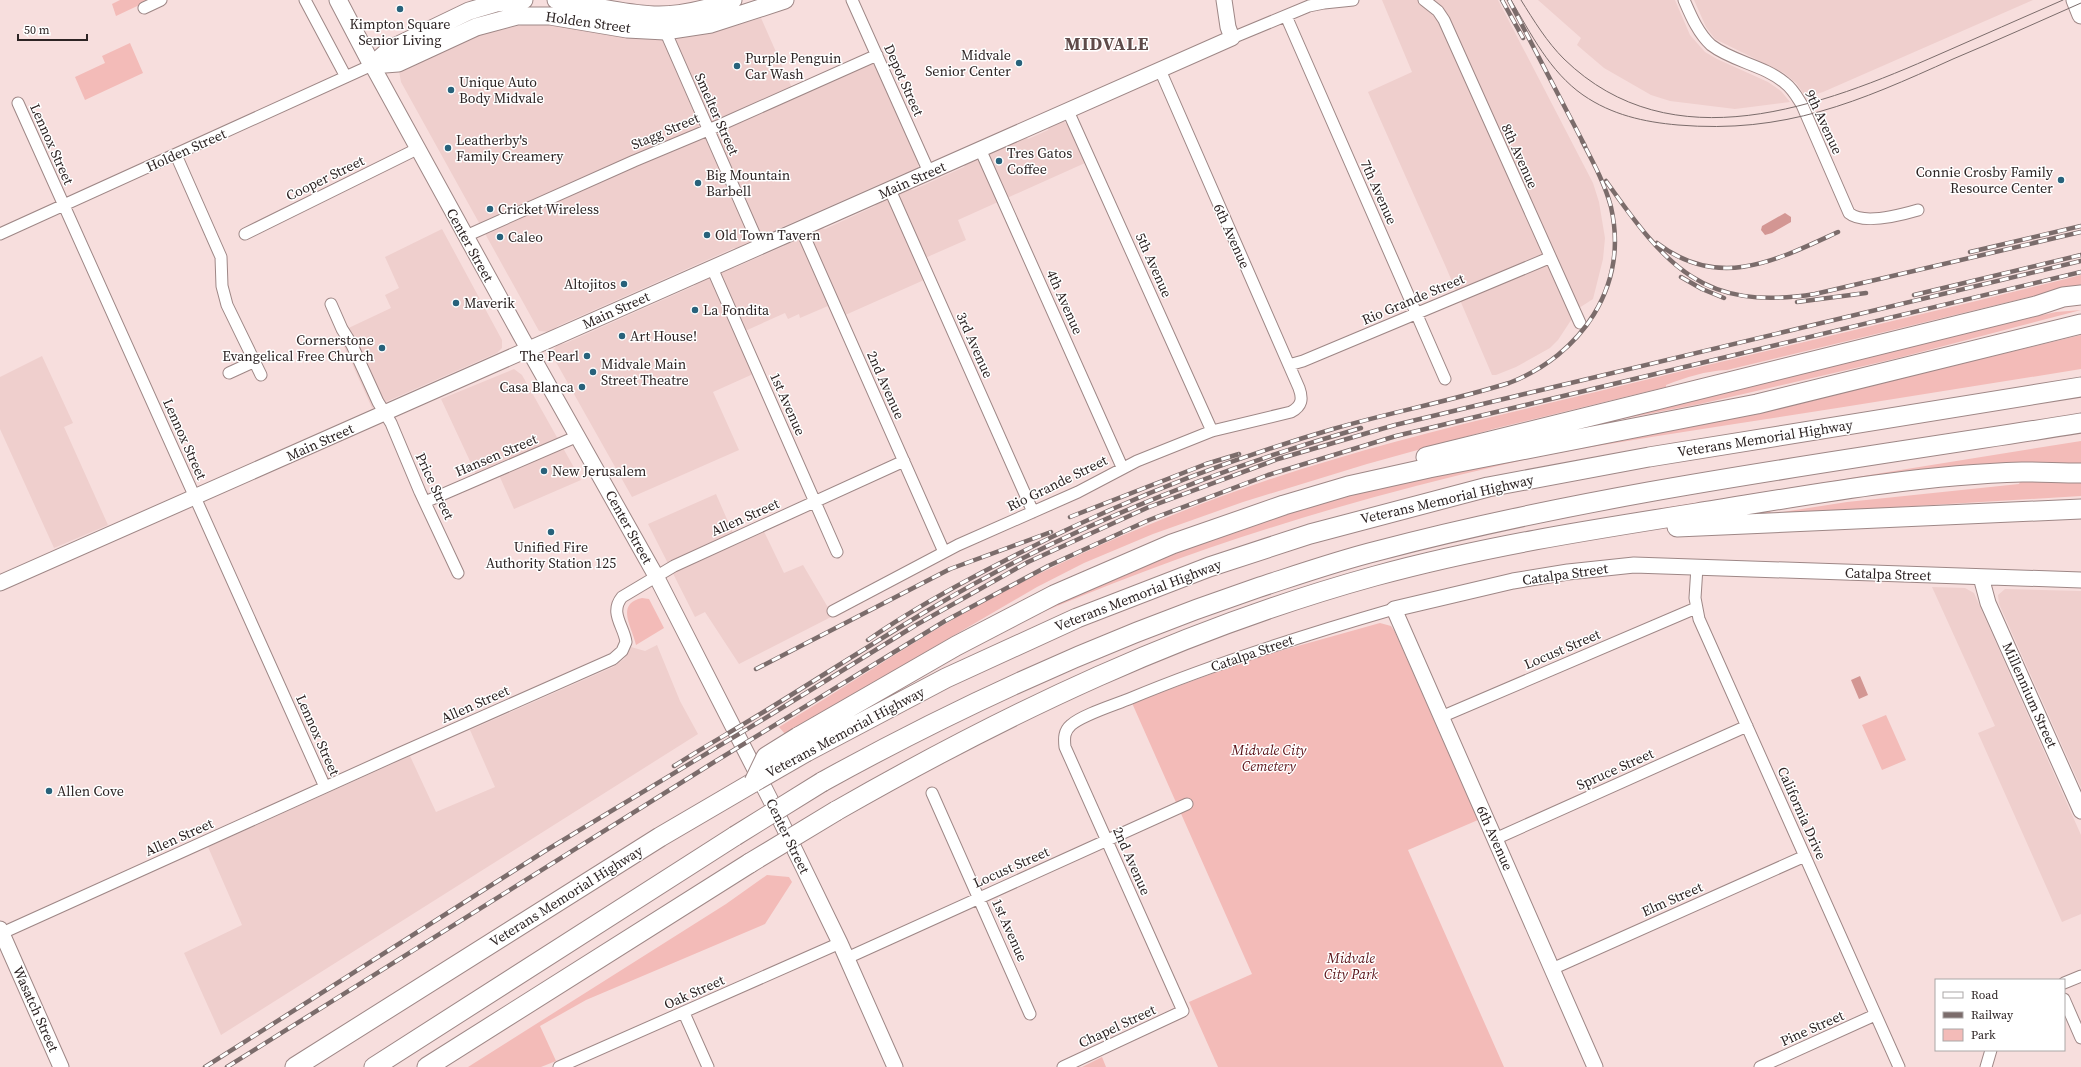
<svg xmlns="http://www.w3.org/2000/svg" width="2081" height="1067" viewBox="0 0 2081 1067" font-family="'Source Serif 4',serif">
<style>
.built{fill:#efcfcd}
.green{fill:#f3bbb8}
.water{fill:#d39693}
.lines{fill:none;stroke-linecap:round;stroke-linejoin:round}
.street-casing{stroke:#9e8786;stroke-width:13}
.secondary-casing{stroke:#9e8786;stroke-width:17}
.primary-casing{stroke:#9e8786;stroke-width:19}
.highway-casing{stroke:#9e8786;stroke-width:21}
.street{stroke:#fff;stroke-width:11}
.secondary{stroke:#fff;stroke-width:15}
.primary{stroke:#fff;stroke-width:17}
.highway{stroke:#fff;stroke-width:19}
.tram{stroke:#7b6c6b;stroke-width:1}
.rail-casing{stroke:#7b6c6b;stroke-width:4.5}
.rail{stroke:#fff;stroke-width:3;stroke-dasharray:9;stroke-linecap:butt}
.highway-bridge-casing{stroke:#9e8786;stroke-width:21;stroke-linecap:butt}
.highway-bridge{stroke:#fff;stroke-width:19}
.poi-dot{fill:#28627b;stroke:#fff;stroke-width:1.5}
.labels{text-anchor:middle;stroke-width:3;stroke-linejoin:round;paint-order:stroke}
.street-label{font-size:14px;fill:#2d2424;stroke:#fff}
.poi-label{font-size:14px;fill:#2d2424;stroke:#fff;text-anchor:start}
.park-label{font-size:14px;font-style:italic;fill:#591016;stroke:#fff}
.district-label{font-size:18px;font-weight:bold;letter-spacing:1px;fill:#5e4a49;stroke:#fff}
</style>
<rect width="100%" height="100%" fill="#f7dedd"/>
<!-- built -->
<path class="built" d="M1382 0H1498L1593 183 1599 202 1605 238 1603 259 1593 299 1579 308 1558 340 1550 348 1516 367 1496 375H1492L1445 265 1368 92 1412 72Z
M1538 0H1675L1690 35 1705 52 1717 59 1768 82 1781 91 1790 102 1735 109 1670 101 1651 95 1604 68 1577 45 1581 38Z
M1694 0H2033L1823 92 1806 97 1796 83 1784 73 1715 39 1706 27Z
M761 18 792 88 871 52 919 162 918 169 909 174 905 173 778 229 776 234 739 250 734 248 558 326 550 332 539 331 401 82 399 71 471 37 522 25 550 24 628 37 656 39 706 34Z
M1063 121 1068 125 1085 163 958 220 966 240 925 258 933 276 834 320 828 306 800 318 799 314 788 319 785 313 745 331 762 370 713 392 739 450 632 497 552 355V352L557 345 566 343 676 294 694 286 698 281 729 266 734 268 784 246 786 241 821 228 825 229 875 206 877 202 907 188 913 190 964 167 965 164 1026 137 1028 139 1048 130 1049 126Z
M442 229 502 340V348L497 353 372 408 338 333 391 308 385 295 399 288 385 257Z
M42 356 73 423 64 427 108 525 54 548 0 429V377Z
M514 369 522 375 581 480 514 509 495 466 476 474 441 399Z
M716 494 733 533 759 521 784 573 803 565 833 616 739 664 705 612 695 617 648 524Z
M1932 587 1965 588 1974 593 2081 835V914L2062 922 1978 733 1995 726Z
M2005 589 2081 591V788L1999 604 1998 595Z
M657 645 680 701 698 734 221 1035 184 953 242 925 208 847 410 756 436 812 495 787 470 730 613 667 624 659 631 647 645 651Z"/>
<!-- green -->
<path class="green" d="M120 0H150L116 16 112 4Z
M130 43 143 73 85 100 75 77 105 63 102 56Z
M2081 275V289L2029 297 1727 370C1705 371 1687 377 1666 385V387L1497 428 1367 464 1243 502 1153 534 1084 563 1037 587 785 734 779 727C839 691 897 652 957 617 1040 570 1128 531 1217 498 1335 454 1457 425 1579 396 1746 355 1914 317 2081 275Z
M2081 310 1898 358 1700 404 1523 438 1894 348 2056 312Z
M2081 335V369C1963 388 1846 407 1728 425 1654 437 1579 447 1506 464 1339 502 1177 553 1020 622L1046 605 1200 539 1383 483 1620 441 1712 423Z
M2081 441V464L1639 512Z
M2020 482H2081V496L1736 517 1770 511 1771 514 1776 513 1847 502 2019 484Z
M642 598 649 599 664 628 636 645C632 627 615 604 642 598Z
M1380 623 1391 626 1395 632 1478 820 1408 850 1504 1067H1218L1189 1002 1252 974 1132 703 1255 658Z
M1886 715 1906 760 1882 770 1862 725Z
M767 875 789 877 792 882 765 924 586 1000 540 1026 556 1061 541 1067H468L726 904Z
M1102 1057 1106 1067H1082Z"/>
<!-- water -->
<path class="water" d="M1785 213 1791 217V222L1772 233 1765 235 1761 230 1762 226Z
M1860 676 1868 695 1859 699 1851 680Z"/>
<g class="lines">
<defs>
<path id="street" d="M305 0 346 77
M852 0 929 172
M1424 0 1438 11 1444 20 1580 323
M1684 0C1691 16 1698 33 1711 45 1733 62 1764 65 1785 83 1793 89 1797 97 1802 105L1849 213C1863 225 1901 215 1918 210
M144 8 161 0
M1286 16 1445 379
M663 26 760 247
M1232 38 1309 6 1324 3 1353 0
M18 103 325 787
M1068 111 1212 431
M980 149 1122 467
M176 155 221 257 222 286 227 305 261 375
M890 190 1033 512
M801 229 944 552
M0 234 372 65
M245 234 417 149
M466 236 634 161 720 125 877 55
M712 268 837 552
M331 304 342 329 352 345 378 402 391 423 420 492 458 573
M1289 365 1303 361 1549 258
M229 373 253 362
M425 502 578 436
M1697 567 1695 598 1699 619 1899 1067
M833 611 958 545 1078 492 1137 461 1212 431 1291 412C1302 406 1303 399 1299 388L1160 70
M1441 717 1696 608
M932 793 1030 1014
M1495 839 1747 726
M0 934 396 755 613 659 622 651 626 642C624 626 609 613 622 597L674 566 904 461
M847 958 1187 804
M1552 969 1805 856
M2064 983 2081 976
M2064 999 2081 1038
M684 1013 708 1067
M559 1067 840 943
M1063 1067 1183 1011 1065 747C1064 738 1064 731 1071 725 1082 715 1114 705 1129 699 1215 663 1304 635 1394 609
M1760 1067 1875 1015
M1986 1067 1991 1050"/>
<path id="secondary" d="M372 65 522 338 656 576 770 799 840 943 895 1067
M1981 577 1988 603 2081 811
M0 583 1232 38 1228 27 1224 0
M0 929 61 1067
M1595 1067 1394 609 1513 581 1568 572 1634 565 2081 580"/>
<path id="primary" d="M338 0 372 65
M556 0C590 4 624 15 659 15 684 15 710 8 733 0
M2075 0 2081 15
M372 65 398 63 476 27 517 16H550L627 29 665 31 711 24 785 0
M372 65 390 49 469 11 496 3 524 0"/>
<path id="highway" d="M1426 457 2036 306 2063 297 2081 295
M1677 527 2081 509
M798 737 956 646 1054 595 1172 544 1284 505 1348 486 1429 468 1757 404 2081 324
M806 752 946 678 1077 618 1209 567 1310 534 1488 487 1649 457 2081 387
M822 782C961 705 1106 639 1257 588 1297 575 1337 561 1377 551 1608 490 1846 461 2081 423
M836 811C1009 712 1183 629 1375 576 1481 547 1589 530 1697 513 1803 496 1914 475 2022 472 2042 472 2061 473 2081 473
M295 1067 660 837 754 782
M374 1067 735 836
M427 1067 750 863"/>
</defs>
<!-- street casing -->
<use href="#street" class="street-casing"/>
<!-- secondary casing -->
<use href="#secondary" class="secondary-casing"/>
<!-- primary casing -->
<use href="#primary" class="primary-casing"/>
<!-- highway casing -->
<use href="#highway" class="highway-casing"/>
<!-- street -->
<use href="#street" class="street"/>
<!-- secondary -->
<use href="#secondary" class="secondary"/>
<!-- primary -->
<use href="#primary" class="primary"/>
<!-- highway -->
<use href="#highway" class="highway"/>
<!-- tram -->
<path class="tram" d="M1511 0C1531 34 1550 72 1583 95 1612 115 1644 122 1678 125 1785 134 1858 102 1953 59 1996 41 2038 22 2081 3
M1521 0C1534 21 1547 42 1564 59 1672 164 1822 106 1940 54 1981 36 2022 18 2063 0"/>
<defs>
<path id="rail" d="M1502 0 1523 38
M1509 0 1585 146
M1606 181C1666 266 1703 312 1815 294L2081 232
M1657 243C1719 291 1777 260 1838 232
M1970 252 2081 226
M1681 277 1702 289 1724 298
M1914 295 2081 255
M1797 302 1866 293
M1070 517 1206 464 1239 454
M868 640C911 610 957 585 1004 561 1109 506 1220 462 1333 429 1392 412 1451 401 1509 383 1581 355 1629 287 1611 207 1605 184 1593 162 1582 141
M756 669 950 569 1051 532
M674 766C705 746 738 728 770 708 853 657 935 602 1023 558 1131 504 1244 461 1361 428
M205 1067 545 851 772 714 916 625 1028 562 1149 507 1278 459 1395 425 2081 261
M227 1067 711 764 945 621 1048 566 1149 520 1268 475 1396 436 2081 272"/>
</defs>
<!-- rail casing -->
<use href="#rail" class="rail-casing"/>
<!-- rail -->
<use href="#rail" class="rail"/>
<defs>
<path id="highway-bridge" d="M754 782 766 757 798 737
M754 782 806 752
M735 836 822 782
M750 863 836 811"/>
</defs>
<!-- highway-bridge casing -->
<use href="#highway-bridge" class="highway-bridge-casing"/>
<!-- highway-bridge -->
<use href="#highway-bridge" class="highway-bridge"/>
</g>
<!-- markers -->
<g class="poi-dot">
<circle cx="400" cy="9" r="4"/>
<circle cx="1019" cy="63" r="4"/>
<circle cx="737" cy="66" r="4"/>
<circle cx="451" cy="90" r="4"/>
<circle cx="448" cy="148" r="4"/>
<circle cx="999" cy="161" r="4"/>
<circle cx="2061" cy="180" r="4"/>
<circle cx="698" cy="183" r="4"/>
<circle cx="490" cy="209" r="4"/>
<circle cx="707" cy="235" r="4"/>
<circle cx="500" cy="237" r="4"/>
<circle cx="624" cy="284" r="4"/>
<circle cx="456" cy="303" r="4"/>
<circle cx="695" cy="310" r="4"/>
<circle cx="622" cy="336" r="4"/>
<circle cx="382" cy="348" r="4"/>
<circle cx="587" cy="356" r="4"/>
<circle cx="593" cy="372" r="4"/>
<circle cx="582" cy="387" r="4"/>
<circle cx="544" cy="471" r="4"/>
<circle cx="551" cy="532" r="4"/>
<circle cx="49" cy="791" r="4"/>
</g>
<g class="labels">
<!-- street labels -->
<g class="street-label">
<text transform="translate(588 22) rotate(8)" y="5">Holden Street</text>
<text transform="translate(904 80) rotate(66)" y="5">Depot Street</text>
<text transform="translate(717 114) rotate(66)" y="5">Smelter Street</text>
<text transform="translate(1824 122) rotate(65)" y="5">9th Avenue</text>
<text transform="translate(665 131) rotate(-23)" y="5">Stagg Street</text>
<text transform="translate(52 144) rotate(66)" y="5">Lennox Street</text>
<text transform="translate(186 150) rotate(-24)" y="5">Holden Street</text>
<text transform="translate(1520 156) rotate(66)" y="5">8th Avenue</text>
<text transform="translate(325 178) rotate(-26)" y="5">Cooper Street</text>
<text transform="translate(912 180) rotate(-24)" y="5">Main Street</text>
<text transform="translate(1379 192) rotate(66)" y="5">7th Avenue</text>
<text transform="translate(1232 236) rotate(66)" y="5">6th Avenue</text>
<text transform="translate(470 245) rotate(61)" y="5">Center Street</text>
<text transform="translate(1154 265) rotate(66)" y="5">5th Avenue</text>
<text transform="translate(1413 299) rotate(-23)" y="5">Rio Grande Street</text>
<text transform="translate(1065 302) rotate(66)" y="5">4th Avenue</text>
<text transform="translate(616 310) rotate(-24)" y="5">Main Street</text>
<text transform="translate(975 345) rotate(66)" y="5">3rd Avenue</text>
<text transform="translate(886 385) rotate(66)" y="5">2nd Avenue</text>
<text transform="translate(788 404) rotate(66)" y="5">1st Avenue</text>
<text transform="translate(1765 438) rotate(-9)" y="5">Veterans Memorial Highway</text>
<text transform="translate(185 439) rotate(66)" y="5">Lennox Street</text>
<text transform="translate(320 442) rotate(-24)" y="5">Main Street</text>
<text transform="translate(496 455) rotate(-23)" y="5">Hansen Street</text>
<text transform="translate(1057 483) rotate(-26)" y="5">Rio Grande Street</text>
<text transform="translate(435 486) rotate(65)" y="5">Price Street</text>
<text transform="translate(1447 499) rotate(-13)" y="5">Veterans Memorial Highway</text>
<text transform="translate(745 517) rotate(-24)" y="5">Allen Street</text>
<text transform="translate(629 527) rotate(61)" y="5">Center Street</text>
<text transform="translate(1565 574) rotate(-8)" y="5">Catalpa Street</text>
<text transform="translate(1888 574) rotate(2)" y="5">Catalpa Street</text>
<text transform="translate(1138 595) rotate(-21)" y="5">Veterans Memorial Highway</text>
<text transform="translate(1562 649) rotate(-23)" y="5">Locust Street</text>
<text transform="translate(1252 653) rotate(-19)" y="5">Catalpa Street</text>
<text transform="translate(2030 695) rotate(66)" y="5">Millennium Street</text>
<text transform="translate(475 704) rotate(-24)" y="5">Allen Street</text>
<text transform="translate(845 732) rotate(-28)" y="5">Veterans Memorial Highway</text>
<text transform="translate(318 735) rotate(66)" y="5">Lennox Street</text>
<text transform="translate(1615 769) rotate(-24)" y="5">Spruce Street</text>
<text transform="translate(1802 813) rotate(66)" y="5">California Drive</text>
<text transform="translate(788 836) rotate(64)" y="5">Center Street</text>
<text transform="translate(179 837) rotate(-24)" y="5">Allen Street</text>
<text transform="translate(1495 838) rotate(66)" y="5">6th Avenue</text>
<text transform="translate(1132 861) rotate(66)" y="5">2nd Avenue</text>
<text transform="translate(1011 867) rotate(-24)" y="5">Locust Street</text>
<text transform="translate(566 896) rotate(-32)" y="5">Veterans Memorial Highway</text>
<text transform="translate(1672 899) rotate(-24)" y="5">Elm Street</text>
<text transform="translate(1010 930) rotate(66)" y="5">1st Avenue</text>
<text transform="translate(694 992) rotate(-24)" y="5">Oak Street</text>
<text transform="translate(36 1009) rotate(66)" y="5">Wasatch Street</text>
<text transform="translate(1117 1026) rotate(-25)" y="5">Chapel Street</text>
<text transform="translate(1812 1028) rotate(-24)" y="5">Pine Street</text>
</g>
<!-- poi labels -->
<g class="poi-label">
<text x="400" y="29" text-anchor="middle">Kimpton Square<tspan x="400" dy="16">Senior Living</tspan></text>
<text x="1011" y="60" text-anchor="end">Midvale<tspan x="1011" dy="16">Senior Center</tspan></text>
<text x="745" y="63">Purple Penguin<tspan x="745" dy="16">Car Wash</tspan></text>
<text x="459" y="87">Unique Auto<tspan x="459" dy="16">Body Midvale</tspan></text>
<text x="456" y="145">Leatherby's<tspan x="456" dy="16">Family Creamery</tspan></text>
<text x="1007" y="158">Tres Gatos<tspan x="1007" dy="16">Coffee</tspan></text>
<text x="2053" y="177" text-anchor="end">Connie Crosby Family<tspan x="2053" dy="16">Resource Center</tspan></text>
<text x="706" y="180">Big Mountain<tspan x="706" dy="16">Barbell</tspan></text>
<text x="498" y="214">Cricket Wireless</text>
<text x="715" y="240">Old Town Tavern</text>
<text x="508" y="242">Caleo</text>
<text x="616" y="289" text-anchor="end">Altojitos</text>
<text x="464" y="308">Maverik</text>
<text x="703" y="315">La Fondita</text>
<text x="630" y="341">Art House!</text>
<text x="374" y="345" text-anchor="end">Cornerstone<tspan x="374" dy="16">Evangelical Free Church</tspan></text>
<text x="579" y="361" text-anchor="end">The Pearl</text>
<text x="601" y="369">Midvale Main<tspan x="601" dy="16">Street Theatre</tspan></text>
<text x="574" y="392" text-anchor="end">Casa Blanca</text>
<text x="552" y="476">New Jerusalem</text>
<text x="551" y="552" text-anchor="middle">Unified Fire<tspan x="551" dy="16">Authority Station 125</tspan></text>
<text x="57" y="796">Allen Cove</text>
</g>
<!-- park labels -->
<g class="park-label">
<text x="1269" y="755">Midvale City<tspan x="1269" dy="16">Cemetery</tspan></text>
<text x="1351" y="963">Midvale<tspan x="1351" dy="16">City Park</tspan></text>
</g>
<!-- district labels -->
<g class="district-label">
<text x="1107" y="50">MIDVALE</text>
</g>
</g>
<!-- legend -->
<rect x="1935" y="979" width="130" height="72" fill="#ffffff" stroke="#aba7a7"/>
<rect x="1943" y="992" width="20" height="6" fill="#ffffff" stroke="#aba7a7"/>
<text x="1971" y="999" font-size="12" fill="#2d2424">Road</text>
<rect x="1943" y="1012" width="20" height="6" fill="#7b6c6b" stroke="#aba7a7"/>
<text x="1971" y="1019" font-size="12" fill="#2d2424">Railway</text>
<rect x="1943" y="1029" width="20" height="12" fill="#f3bbb8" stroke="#aba7a7"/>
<text x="1971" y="1039" font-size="12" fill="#2d2424">Park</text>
<!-- scale -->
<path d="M18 34v6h69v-6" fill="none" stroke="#2d2424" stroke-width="2"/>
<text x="24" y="34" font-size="12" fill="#2d2424" stroke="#ffffff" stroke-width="3" paint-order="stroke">50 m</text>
</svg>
